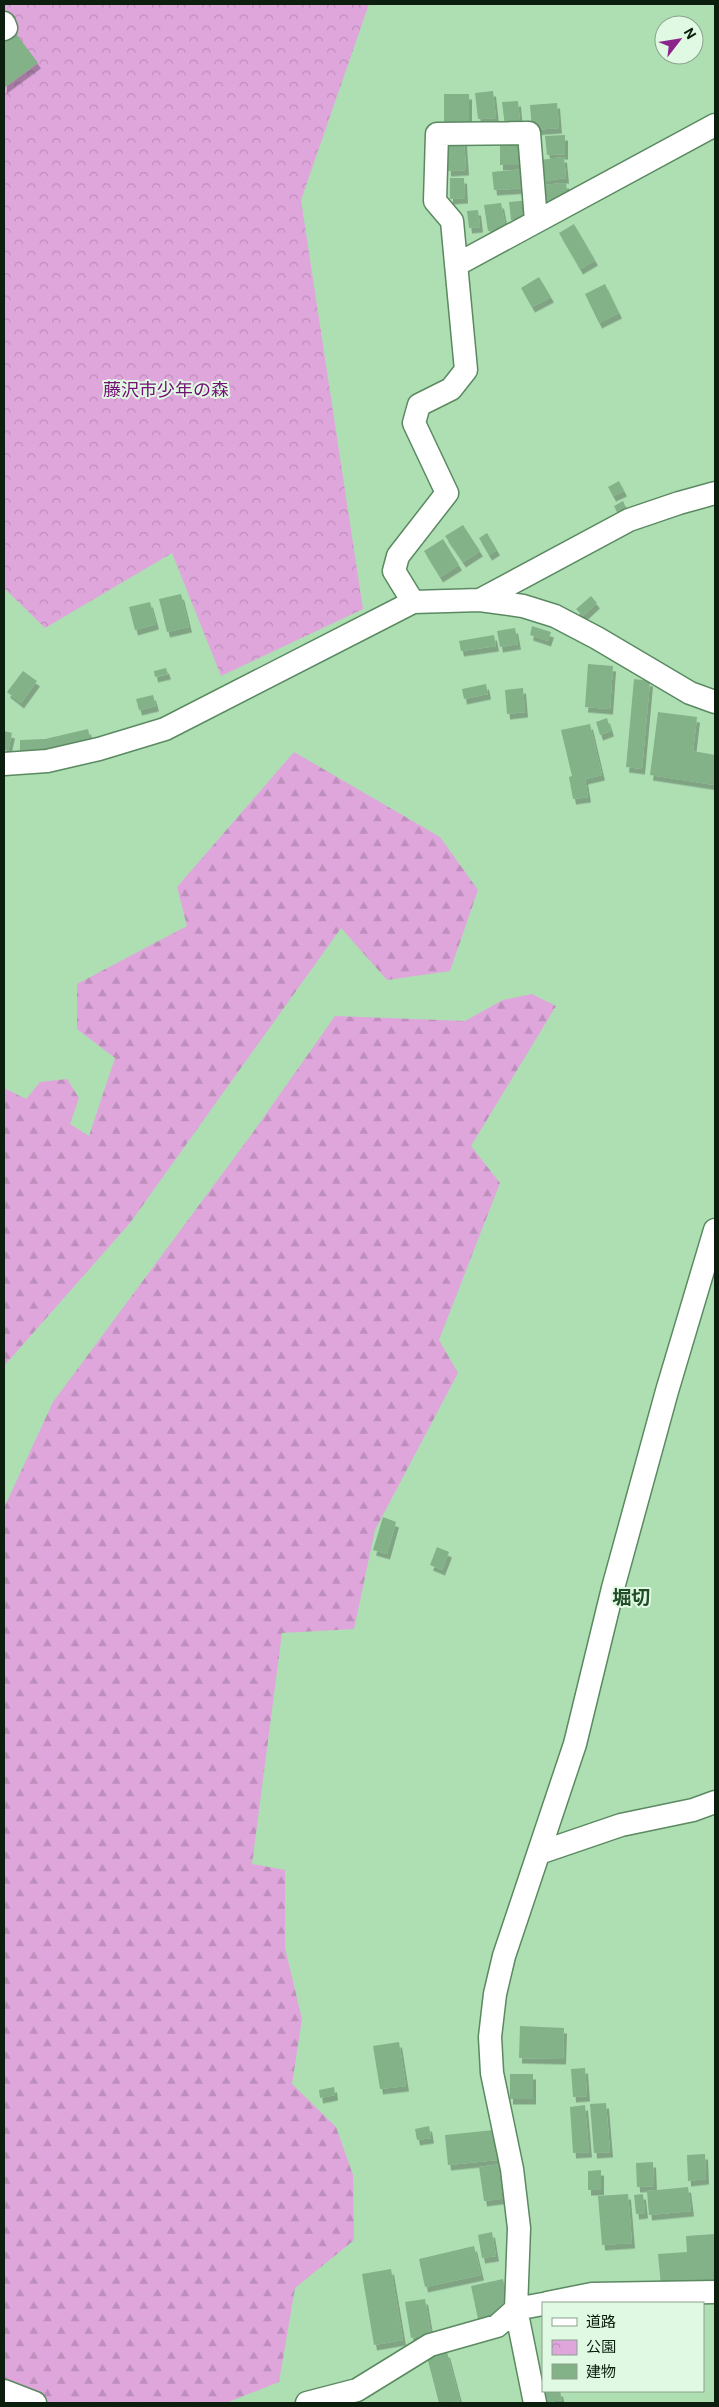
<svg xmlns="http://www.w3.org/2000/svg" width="719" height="2407" viewBox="0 0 719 2407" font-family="Roboto,'Noto Sans JP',sans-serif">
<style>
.forest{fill:url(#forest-firs)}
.park{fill:url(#park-crowns)}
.building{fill:#83b188;filter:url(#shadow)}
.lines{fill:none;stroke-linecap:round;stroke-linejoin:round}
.street-casing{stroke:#5b8961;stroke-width:25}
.street{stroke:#fff;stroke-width:22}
.labels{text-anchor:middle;stroke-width:4;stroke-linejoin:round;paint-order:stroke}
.park-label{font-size:18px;fill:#750e77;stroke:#e0f9e2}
.neighbourhood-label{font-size:19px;font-weight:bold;fill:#214c28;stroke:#e0f9e2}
</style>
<defs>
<pattern id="forest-firs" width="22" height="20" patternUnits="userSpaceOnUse" patternTransform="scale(1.25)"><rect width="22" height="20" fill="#dfa6dc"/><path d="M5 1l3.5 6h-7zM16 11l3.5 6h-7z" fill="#be8ebc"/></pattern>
<pattern id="park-crowns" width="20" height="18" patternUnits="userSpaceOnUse" patternTransform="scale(1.25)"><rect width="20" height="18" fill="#dfa6dc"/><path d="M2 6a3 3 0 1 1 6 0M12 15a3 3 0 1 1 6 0" fill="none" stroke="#be8ebc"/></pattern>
<filter id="shadow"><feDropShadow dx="3" dy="5.5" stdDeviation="0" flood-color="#0004"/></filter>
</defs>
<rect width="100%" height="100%" fill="#aedfb3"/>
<!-- forest -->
<path class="forest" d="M294 752 440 837 478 890 450 971 387 980 341 928 130 1223 4 1366V1088L26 1099 40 1082 67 1079 79 1098 70 1124 89 1136 115 1058 77 1029V984L187 926 177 887Z
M532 994 556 1006 471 1146 500 1183 439 1340 458 1373 375 1530 354 1629 282 1633 252 1864 285 1870V1948L302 2019 292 2084 336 2127 353 2175 354 2240 295 2288 279 2382 226 2403H4V1508L53 1402 254 1131 335 1016 465 1021 503 1000Z"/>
<!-- park -->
<path class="park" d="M4 4H369L301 200 363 609 221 676 172 553 45 628 4 588Z"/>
<!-- building -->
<path class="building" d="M12 28 38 63 4 88V34Z
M493 91 496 118 478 119 475 93Z
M444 94H469V123H444Z
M518 101 520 124 505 126 502 102Z
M557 103 559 128 532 130 530 105Z
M565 135V154L547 155 545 136Z
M464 140 466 170 448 171 447 141Z
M500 142H522V165H500Z
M564 157 566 178 543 181 540 160Z
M525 169 526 188 494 190 492 172Z
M450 178H464L465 198 450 199Z
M566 183 568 199 542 201 541 185Z
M529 200 531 217 511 220 509 202Z
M501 203 506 229 488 231 484 205Z
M478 210 480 227 469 228 467 211Z
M574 224 595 260 580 269 559 233Z
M539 277 551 297 532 307 521 288Z
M605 284 619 313 599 323 585 294Z
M619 481 624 491 613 496 608 487Z
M623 501 628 512 619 516 614 506Z
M463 525 480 551 463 562 445 536Z
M487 533 497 550 489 555 479 538Z
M443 539 459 565 440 577 424 551Z
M181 594 189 627 167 632 159 599Z
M591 596 597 603 583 616 576 609Z
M150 602 156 624 135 630 129 607Z
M532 626 551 632 548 641 530 635Z
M515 628 518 644 500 647 497 631Z
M494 635 496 646 461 651 459 641Z
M588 664 613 666 610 709 585 707Z
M166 668 168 674 155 677 154 671Z
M23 671 37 681 21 703 7 692Z
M634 679 650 681 642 769 626 767Z
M486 684 488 694 464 699 462 689Z
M523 688 525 712 507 714 505 690Z
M153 695 156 706 139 710 136 699Z
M658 712 697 717 693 751 715 755V785L650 775Z
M607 718 611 731 600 735 596 722Z
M590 724 602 775 585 779 588 797 573 799 569 777 572 776 561 730Z
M88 729 92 746 20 757V740L45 739Z
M4 731 12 733 8 751 4 750Z
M383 1517 396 1522 387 1554 373 1550Z
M437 1547 449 1552 442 1570 430 1565Z
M520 2026 564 2028 563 2059 519 2058Z
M399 2042 406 2086 380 2089 373 2046Z
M585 2068 587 2096 573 2097 571 2069Z
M510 2074H533V2099H510Z
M334 2087 335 2095 320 2098 319 2090Z
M606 2103 610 2152 594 2153 590 2104Z
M585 2105 589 2152 573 2153 570 2107Z
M429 2126 431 2138 417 2140 415 2129Z
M494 2130 497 2160 448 2165 445 2135Z
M705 2154 706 2179 688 2181 687 2155Z
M653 2162 654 2186 637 2187 636 2163Z
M502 2164 507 2198 484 2201 479 2167Z
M601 2170V2190H588V2171Z
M688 2187 691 2211 649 2215 647 2191Z
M628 2194 632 2243 602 2245 598 2196Z
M643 2194 645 2213 636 2214 634 2195Z
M492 2232 496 2256 482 2258 478 2235Z
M715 2234V2282L661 2286 658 2254 687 2252 686 2236Z
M474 2246 481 2275 425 2287 419 2259Z
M391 2269 403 2340 374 2345 362 2274Z
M503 2279 510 2311 478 2319 471 2286Z
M425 2299 431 2334 411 2338 405 2302Z
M447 2352 460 2401 439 2403 427 2357Z
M543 2391H560L562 2400 541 2403Z"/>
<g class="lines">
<defs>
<path id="street" d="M4 23 6 28 4 29
M456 265 715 125
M480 600 629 520 679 503 715 493
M413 602 394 571 398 556 447 493 414 423 419 405 451 389 466 370 452 221 435 201 437 134 529 133 536 221
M4 764 47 761 99 749 165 729 413 602 480 600 523 606 555 616 597 638 690 693 715 702
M539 1853 621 1825 693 1810 715 1802
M547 2303 592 2294 715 2292
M4 2391 35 2403
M307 2403 357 2390 430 2345 497 2326 516 2309 543 2304
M535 2403 516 2309 519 2228 512 2169 492 2073 490 2037 495 1994 504 1956 575 1744 613 1588 667 1391 715 1230"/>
</defs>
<!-- street casing -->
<use href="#street" class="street-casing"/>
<!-- street -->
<use href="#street" class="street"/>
</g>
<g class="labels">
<!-- park labels -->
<g class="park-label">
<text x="166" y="396">藤沢市少年の森</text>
</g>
<!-- neighbourhood labels -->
<g class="neighbourhood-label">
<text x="631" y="1604">堀切</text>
</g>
</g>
<!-- border -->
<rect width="719" height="2407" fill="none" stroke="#0c1f0f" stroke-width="10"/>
<!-- legend -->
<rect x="542" y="2302" width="162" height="90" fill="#e0f9e2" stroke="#8ba28e"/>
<rect x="552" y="2318" width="25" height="8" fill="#ffffff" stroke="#8ba28e"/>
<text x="586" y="2327" font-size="15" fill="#0c1f0f">道路</text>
<rect x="552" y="2340" width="25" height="15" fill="url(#park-crowns)" stroke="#8ba28e"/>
<text x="586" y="2352" font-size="15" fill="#0c1f0f">公園</text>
<rect x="552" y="2364" width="25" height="15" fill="#83b188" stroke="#8ba28e"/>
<text x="586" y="2377" font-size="15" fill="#0c1f0f">建物</text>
<!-- north arrow -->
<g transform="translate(679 40) rotate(59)"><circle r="24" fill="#e0f9e2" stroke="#8ba28e"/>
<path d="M0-4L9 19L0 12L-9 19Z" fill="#8b258c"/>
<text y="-8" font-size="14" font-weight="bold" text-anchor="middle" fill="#0c1f0f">N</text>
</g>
</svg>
